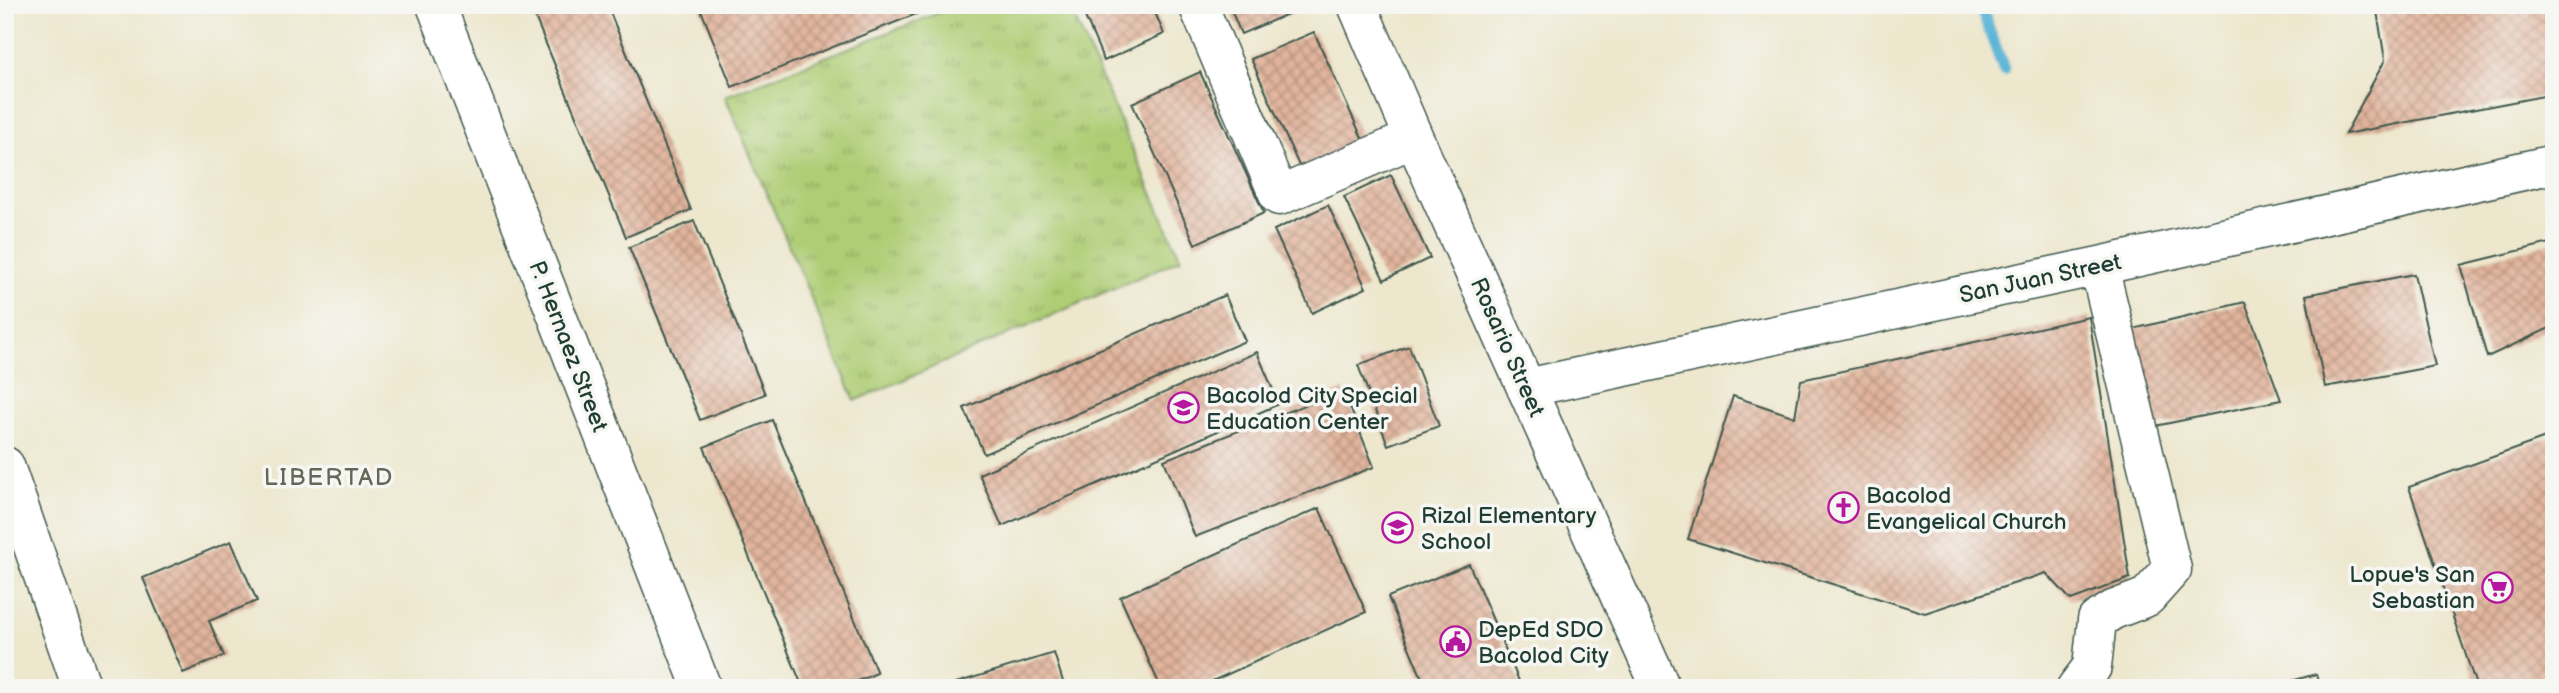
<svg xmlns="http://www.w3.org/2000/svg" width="2559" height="693" viewBox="0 0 2559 693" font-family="'Balsamiq Sans',sans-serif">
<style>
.grass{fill:url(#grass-tufts);stroke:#668554;stroke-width:2}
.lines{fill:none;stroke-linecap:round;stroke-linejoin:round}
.stream{stroke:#58b3d6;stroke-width:12}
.building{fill:url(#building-cross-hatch)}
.minor-casing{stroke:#3e564b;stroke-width:41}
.minor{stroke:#fff;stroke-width:38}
.labels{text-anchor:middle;stroke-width:7;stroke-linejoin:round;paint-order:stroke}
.street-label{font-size:23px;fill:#1f3d34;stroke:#f6f6f2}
.poi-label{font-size:23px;fill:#1f3d34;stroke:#f6f6f2;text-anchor:start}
.neighbourhood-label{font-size:24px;letter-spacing:2px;fill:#636758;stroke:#f6f6f2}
</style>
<defs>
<pattern id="grass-tufts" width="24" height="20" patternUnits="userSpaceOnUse" patternTransform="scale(1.75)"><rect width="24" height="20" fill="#aecd74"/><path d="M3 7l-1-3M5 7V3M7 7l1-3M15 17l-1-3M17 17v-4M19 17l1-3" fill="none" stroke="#8da860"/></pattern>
<pattern id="building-cross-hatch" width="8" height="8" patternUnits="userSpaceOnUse" patternTransform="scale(1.75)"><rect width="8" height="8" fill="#e2b49c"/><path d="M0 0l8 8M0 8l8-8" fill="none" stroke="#b79480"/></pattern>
</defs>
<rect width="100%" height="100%" fill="#f6f6f2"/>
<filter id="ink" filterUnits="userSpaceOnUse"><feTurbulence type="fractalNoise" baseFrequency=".0143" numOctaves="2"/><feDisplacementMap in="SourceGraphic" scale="14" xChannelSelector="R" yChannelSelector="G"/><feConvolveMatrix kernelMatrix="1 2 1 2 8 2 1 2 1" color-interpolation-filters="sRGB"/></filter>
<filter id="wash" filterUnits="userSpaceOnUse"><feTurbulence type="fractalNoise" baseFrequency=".00686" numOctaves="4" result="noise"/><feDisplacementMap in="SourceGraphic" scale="28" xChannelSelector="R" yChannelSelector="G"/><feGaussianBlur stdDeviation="1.57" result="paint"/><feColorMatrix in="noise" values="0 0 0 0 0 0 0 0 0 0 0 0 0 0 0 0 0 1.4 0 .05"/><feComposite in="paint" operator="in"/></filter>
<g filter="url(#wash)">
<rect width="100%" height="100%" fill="#ede7cd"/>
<!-- grass -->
<path class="grass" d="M959 5H1069L1181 259 855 401 725 96Z"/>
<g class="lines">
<!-- stream -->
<path class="stream" d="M1980 5 2004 70"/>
</g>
<g id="blocks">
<!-- building -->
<path class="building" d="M530 5H607L691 210 626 237Z
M699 5H939L732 87Z
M1080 5H1152L1164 34 1104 61Z
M1229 5H1301L1302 8 1241 34Z
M2376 5H2553L2554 94 2345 134 2385 60Z
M1314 32 1363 140 1300 168 1251 59Z
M1200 72 1264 213 1195 244 1132 103Z
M1391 175 1430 258 1384 280 1344 197Z
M1328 205 1366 288 1312 313 1274 230Z
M694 221 765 394 700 420 629 247Z
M2554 242V326L2487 357 2461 265Z
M2414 274 2435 366 2325 387 2306 295Z
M1225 295 1245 341 984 454 964 408Z
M2245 302 2281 400 2155 426 2133 329Z
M2089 317 2130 578 2071 600 2046 573 1925 613 1688 539 1733 396 1795 417 1801 380Z
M1409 346 1439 426 1388 445 1358 365Z
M1257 352 1279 404 1002 526 979 474Z
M1343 390 1374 467 1195 537 1164 460Z
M772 420 877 673 841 688H803L704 447Z
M2554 435V688H2477L2409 487Z
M1319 508 1366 612 1197 688H1161L1120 597Z
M231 541 257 601 209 621 224 656 183 673 143 578Z
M1469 564 1522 688H1426L1388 597Z
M1054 653 1065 688H943V687Z
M2316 674 2321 688H2270V687Z"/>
</g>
</g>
<g filter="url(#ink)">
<use href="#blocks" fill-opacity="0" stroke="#3e564b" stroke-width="2"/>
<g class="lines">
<defs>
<path id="minor" d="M436 5 702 688
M1198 5 1279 196 1414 138
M1357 5 1414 138 1661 688
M1526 388 2099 266 2554 164
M5 466 82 688
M2076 688 2092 667 2097 620 2113 610 2147 597 2172 569 2099 266"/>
</defs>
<!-- minor casing -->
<use href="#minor" class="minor-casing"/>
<!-- minor -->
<use href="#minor" class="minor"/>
</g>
</g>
<!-- icons -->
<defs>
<symbol id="school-ring" viewBox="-11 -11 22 22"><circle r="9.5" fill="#f6f6f2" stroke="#b5179e" stroke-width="1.5"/><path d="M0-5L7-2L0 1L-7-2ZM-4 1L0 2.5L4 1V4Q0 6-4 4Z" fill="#b5179e"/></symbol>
<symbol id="church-ring" viewBox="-11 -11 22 22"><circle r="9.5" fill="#f6f6f2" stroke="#b5179e" stroke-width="1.5"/><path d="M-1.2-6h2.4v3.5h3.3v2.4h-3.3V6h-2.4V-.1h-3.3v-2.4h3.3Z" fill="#b5179e"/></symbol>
<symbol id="supermarket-ring" viewBox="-11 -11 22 22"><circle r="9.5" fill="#f6f6f2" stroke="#b5179e" stroke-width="1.5"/><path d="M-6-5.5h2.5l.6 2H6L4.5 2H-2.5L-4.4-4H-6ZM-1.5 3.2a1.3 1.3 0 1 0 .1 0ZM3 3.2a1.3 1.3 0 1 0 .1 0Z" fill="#b5179e"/></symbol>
<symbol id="civic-ring" viewBox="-11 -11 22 22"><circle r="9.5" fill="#f6f6f2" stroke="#b5179e" stroke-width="1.5"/><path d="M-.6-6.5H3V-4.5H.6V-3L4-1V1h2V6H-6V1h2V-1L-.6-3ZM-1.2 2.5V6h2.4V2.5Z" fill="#b5179e"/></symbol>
</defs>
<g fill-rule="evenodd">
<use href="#school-ring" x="1166" y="390" width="35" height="35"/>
<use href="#church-ring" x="1826" y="490" width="35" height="35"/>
<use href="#school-ring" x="1380" y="510" width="35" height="35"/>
<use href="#supermarket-ring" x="2480" y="570" width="35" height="35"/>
<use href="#civic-ring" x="1438" y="624" width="35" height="35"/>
</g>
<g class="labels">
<!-- street labels -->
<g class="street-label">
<text transform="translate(2040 278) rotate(-12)" y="8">San Juan Street</text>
<text transform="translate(569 346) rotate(69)" y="8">P. Hernaez Street</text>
<text transform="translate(1508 347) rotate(66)" y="8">Rosario Street</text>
</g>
<!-- poi labels -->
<g class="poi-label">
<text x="1206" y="403">Bacolod City Special<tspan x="1206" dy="26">Education Center</tspan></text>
<text x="1866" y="503">Bacolod<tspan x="1866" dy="26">Evangelical Church</tspan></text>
<text x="1421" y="523">Rizal Elementary<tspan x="1421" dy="26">School</tspan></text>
<text x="2475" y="582" text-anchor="end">Lopue's San<tspan x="2475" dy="26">Sebastian</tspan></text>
<text x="1478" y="637">DepEd SDO<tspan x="1478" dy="26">Bacolod City</tspan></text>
</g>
<!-- neighbourhood labels -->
<g class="neighbourhood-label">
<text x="329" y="485">LIBERTAD</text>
</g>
</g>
<!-- margin -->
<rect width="2559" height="693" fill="none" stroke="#f6f6f2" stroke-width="28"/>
</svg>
